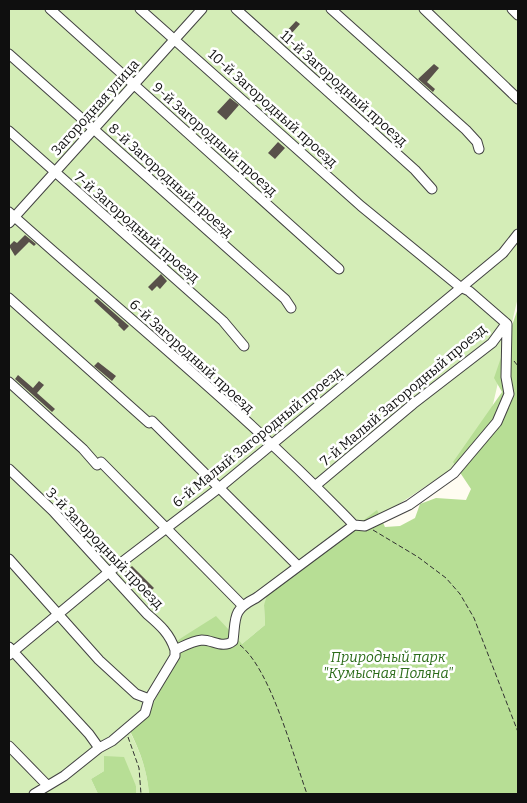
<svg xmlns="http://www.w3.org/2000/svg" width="527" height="803" viewBox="0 0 527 803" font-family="Bitter,serif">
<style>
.green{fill:#d4edb7}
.forest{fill:#b7de95}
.building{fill:#58504a}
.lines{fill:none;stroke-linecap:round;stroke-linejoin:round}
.minor-casing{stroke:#424242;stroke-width:11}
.path{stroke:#313131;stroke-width:1;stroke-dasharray:5 2.5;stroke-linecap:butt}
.minor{stroke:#fff;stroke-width:9}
.labels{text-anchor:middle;stroke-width:5;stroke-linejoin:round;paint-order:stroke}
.street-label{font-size:14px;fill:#0f0f0f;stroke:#fff}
.park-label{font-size:14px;font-style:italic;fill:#2c6c1a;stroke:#fff}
</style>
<rect width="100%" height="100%" fill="#fffcf1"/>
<!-- green -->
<path class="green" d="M9 9H518V297L490 417 452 469 299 570 264 605 265 625 242 644 197 630 178 640 163 685 144 720 129 730C140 751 147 770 149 794H136V786L105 756 104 771 91 779 98 794H9Z"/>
<!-- forest -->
<path class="forest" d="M518 308V794H149C147 770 140 751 129 729L144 720 163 685 169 658 178 640 216 616 242 644 265 625 264 605 268 592 377 510 385 527 400 526 415 518 420 504 436 498 466 500 471 489 453 462 502 392 494 378Z
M104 756 124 757 136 786V794H98L91 779 104 771Z"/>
<!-- building -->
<path class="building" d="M296 21 300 24 283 43 279 39Z
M434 64 439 68 427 82 435 89 433 92 418 79Z
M230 98 239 105 226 120 217 112Z
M278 142 285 148 275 159 268 153Z
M25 235 36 244 34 246 29 242 15 256 9 246 14 241 17 243Z
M161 274 167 281 160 289 157 286 152 291 148 287Z
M97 298 129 326 124 331 118 325 119 324 94 301Z
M98 362 116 376 112 381 94 366Z
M18 375 33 388 39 381 44 385 37 393 55 409 52 412 15 379Z
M132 566 154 588 146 595 123 574Z"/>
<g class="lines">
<defs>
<path id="minor" d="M50 9 339 269
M140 9 361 206 460 287 469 291 507 324
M236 9 415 170 432 189
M331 9 466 130 477 142 479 149
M424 9 518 99
M512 9 518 15
M9 54 285 299 291 308
M9 131 223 321 244 346
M9 212C124 315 246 413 354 525
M9 223 202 9
M9 298 149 423
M9 382 83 449 97 465
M152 421 298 566
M101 462 242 605
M9 469 53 511 147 614C160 625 170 634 175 650
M315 486 413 404 492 343 506 324
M354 525 365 526 409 505 454 473 497 422 509 394 506 377 507 324
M9 559 99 660 136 694 149 699
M9 647 89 734 99 748
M9 655 109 572 219 488 503 253 518 234
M9 746 47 785
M34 794 64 776 99 748 112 741 145 713 149 699 175 656V650C184 646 192 641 202 640 213 640 223 649 233 641 236 617 232 610 256 598L354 525"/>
</defs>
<!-- minor casing -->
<use href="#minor" class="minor-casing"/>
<!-- path -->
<path class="path" d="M514 361 518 366
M373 530 418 557 446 578 460 594 474 618 518 732
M240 645C271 670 293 755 307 794
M128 737 139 768 141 794"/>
<!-- minor -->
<use href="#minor" class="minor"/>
</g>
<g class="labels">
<!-- street labels -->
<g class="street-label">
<text transform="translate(344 88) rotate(42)" y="5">11-й Загородный проезд</text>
<text transform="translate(95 107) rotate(-48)" y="5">Загородная улица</text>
<text transform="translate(273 108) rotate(42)" y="5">10-й Загородный проезд</text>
<text transform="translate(215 139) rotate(42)" y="5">9-й Загородный проезд</text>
<text transform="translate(171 180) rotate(42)" y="5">8-й Загородный проезд</text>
<text transform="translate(137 227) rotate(41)" y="5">7-й Загородный проезд</text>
<text transform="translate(192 356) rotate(42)" y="5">6-й Загородный проезд</text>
<text transform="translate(403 395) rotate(-40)" y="5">7-й Малый Загородный проезд</text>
<text transform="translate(257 437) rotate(-39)" y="5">6-й Малый Загородный проезд</text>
<text transform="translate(105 548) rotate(46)" y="5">3-й Загородный проезд</text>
</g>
<!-- park labels -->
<g class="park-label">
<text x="388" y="662">Природный парк<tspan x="388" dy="16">"Кумысная Поляна"</tspan></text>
</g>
</g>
<!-- border -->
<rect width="527" height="803" fill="none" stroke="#0f0f0f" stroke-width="20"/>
</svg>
